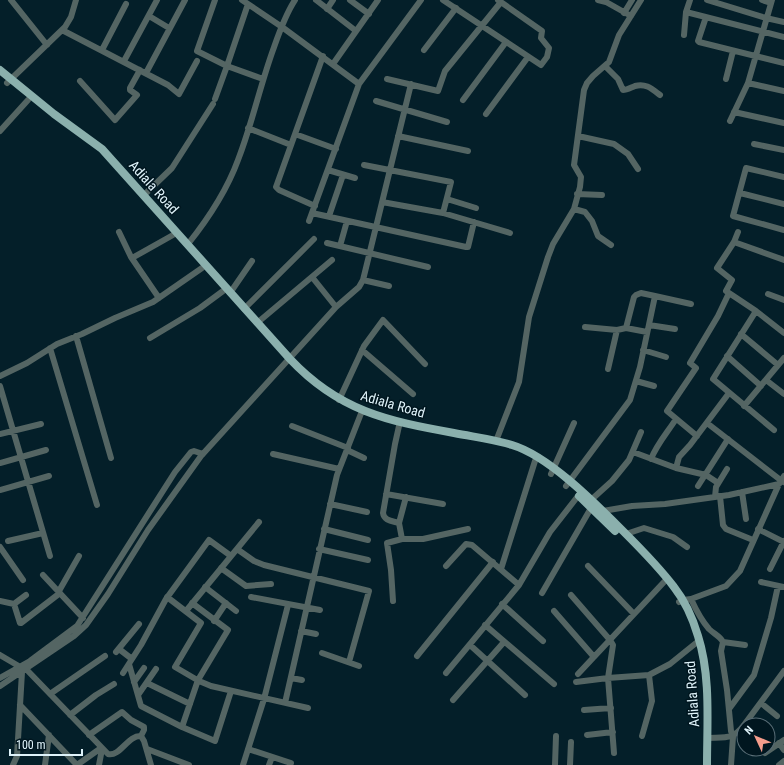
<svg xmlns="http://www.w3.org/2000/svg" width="784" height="765" viewBox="0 0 784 765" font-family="'Roboto Condensed',sans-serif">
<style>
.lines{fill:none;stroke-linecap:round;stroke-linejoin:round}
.minor{stroke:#546563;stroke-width:6}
.major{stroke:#8bb0ad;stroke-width:8}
.labels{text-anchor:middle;stroke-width:3;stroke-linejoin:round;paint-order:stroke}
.street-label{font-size:14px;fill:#dff3fa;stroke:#00161f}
</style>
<rect width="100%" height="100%" fill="#041f29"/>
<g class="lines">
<!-- minor -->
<path class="minor" d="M11 0 47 45
M215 0 197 51 227 66 263 79
M242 0 282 27 359 84
M316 0 356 31
M350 0 369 14
M443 0 541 65 547 57 549 48 541 38 542 31 498 0
M598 0 606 2 631 16
M707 0 766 18 784 22
M762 0 771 3
M327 9 333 0
M686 12 784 37
M624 13 632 0
M149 16 169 28
M706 17 698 41 699 42 784 63
M62 30 168 85 179 94 197 61
M684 35 686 12 690 0
M102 50 126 4
M424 50 456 8
M124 61 157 0
M333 64 378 0
M605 66 618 79 623 90C627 90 630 88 635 86 646 83 652 89 660 95
M146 73 185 0
M387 79 438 91 445 71 501 2
M726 79 733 51
M80 81 115 120 137 95 130 90V88L140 70
M7 83 65 27 71 17 76 0
M748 83 784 91
M215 99 227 66 248 4
M463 100 506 42
M376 101 447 122
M734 112 784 123
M486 114 528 57
M730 121 748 83 772 0
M248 128 291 145
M0 131 28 100
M295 134 336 149
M398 136 468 151
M578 136 614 144 628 154 638 169
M754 144 784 150
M364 165 451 182 443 213
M328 170 355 178
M784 177 746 168 733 216 784 230
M740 193 784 204
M577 194 602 195
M144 195 172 168 213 104
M447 199 476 208
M382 202 443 213 510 233
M315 206 279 190 276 187 323 56
M574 209 585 212 592 221 598 236 611 245
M312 213 466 247H468L474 222
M329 216 343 175
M309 221 359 84 421 0
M119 232 131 257 159 298
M738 232 734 242 717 268 732 280 726 291 756 311 784 333
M734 242 784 260
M327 243 428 267
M188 244C208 219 227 190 238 160 252 124 260 86 273 50 279 33 285 15 295 0
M340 246 347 221
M132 258 173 235
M312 277 336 307
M363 280 389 286
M230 293 252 261
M768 294 784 300
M244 309 314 239
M756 311 713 379 774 430
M257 323 332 260
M649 325 675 329
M585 327 617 330 626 328 647 332
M626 328 634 297 636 295 641 293 655 296
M741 334 778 365
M76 336 111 458
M150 338 200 308 223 291
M50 348 97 505
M362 350 413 394
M643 350 666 357
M727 356 761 386
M608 369 617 330
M0 376 27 363 57 344 82 334 115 318 153 302 202 268
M766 380 784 394
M636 381 654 386
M0 386 50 556
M339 400 364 346 383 320 425 364
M744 406 784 358
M707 423 783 482
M292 426 348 448
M0 434 41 424
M697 436 667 411 696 368 690 363 718 316 729 293
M496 441 519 382 529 317 548 257 553 244 574 209 580 187 581 177 574 165 584 90 587 83 593 76 609 62 619 35 641 0
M347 450 364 458
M633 452 676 468 706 475 718 483
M273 454 339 469
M651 459C657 444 667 433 676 419
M0 463 46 450
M676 468 679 457 690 445 729 393
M551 474 574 423
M566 486 630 400 640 367 655 296 691 304
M698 486 728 439
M0 490 49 476
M742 492 746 519
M386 494 443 504
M720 496 723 525 726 529 753 540
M715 497 716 487 727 469
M591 500 612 481 629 460 641 432
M330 504 367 512
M603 511 632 506 665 504 729 495 779 484
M399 523C392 521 384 521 383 513L395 444 399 426
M324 529 368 540
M758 529 784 542
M626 534 644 528 673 537 687 547
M402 539 399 523 406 497
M8 541 43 533
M0 547 23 580
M237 549 254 561 264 565 369 591 349 662
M319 549 368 560
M446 566 466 544 472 545 519 585
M588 566 634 614
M221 568 246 586 271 584
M501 569 535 461
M770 569 784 541
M43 575 83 618
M761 582 784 587
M205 587 236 611
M59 591 79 556
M542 593 591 508
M571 595 610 640 613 645 608 678 614 753
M167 597 201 623 175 667 199 681 211 686 308 708
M251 597 320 610
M691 599C696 610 702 621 709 629 714 634 720 636 723 642L745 645
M0 601 14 604 26 595
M393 601 391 570 387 543 402 539H423L468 529
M679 602 683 600 691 599 726 586 740 571 779 484 784 476
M14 604 20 623H21L60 593
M502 604 543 641
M186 611 259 522
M554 611 594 657
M214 621 226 603
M485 625 554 684
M301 631 316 634
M723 642 721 651 727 690 731 731 733 737 731 765
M470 645 525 695
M119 649 132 659
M116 652 139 624
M322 653 359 666
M0 655 22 668
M417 656 493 562
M129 664 141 706 182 727 215 741 231 691
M26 669 108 754C120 757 128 735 141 736
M123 673 141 645 166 599 209 540 231 556
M446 673 519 585 550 532 578 496
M578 674 664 582
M0 678 30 661 77 626 175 472 191 452 194 451 203 454
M291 678 302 680
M134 682 144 668
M576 682 608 678 649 675 670 664 696 643
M147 683 190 704
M0 686 74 636 86 625 108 594 148 530 201 456 336 307 359 287 363 280 411 84
M50 694 105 656
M138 695 156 669
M453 700 504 642
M285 703 337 475 362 411
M761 703 777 716
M20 705 77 765
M729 709 754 675 771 618 778 586
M584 710 611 708
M70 715 96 695 114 684
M744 725 784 671
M182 727 198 680 228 630 192 603
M89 735 122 712 131 720 144 727V730L141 736
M587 735 613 732
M141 736 144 741 151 765
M642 736 652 701 649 675
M707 738C725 737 733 740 744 725
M779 743 784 750
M147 749 189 765
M248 749 291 763
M765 753 784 740
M13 765 17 756 22 672
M45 765 49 735
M77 765 101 748
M99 765 102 749
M243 765 264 699 288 605
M269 765 272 757
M555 765 556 736
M570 765 571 742
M779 765 784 761"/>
<!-- major -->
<path class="major" d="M0 70 54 114 102 149 290 359C339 411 387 421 454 433 474 437 493 439 512 445 549 456 596 504 624 532 641 549 659 567 674 587 685 601 693 619 698 636 711 677 707 722 707 765
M579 496 615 531"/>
</g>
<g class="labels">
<!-- street labels -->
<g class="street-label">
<text transform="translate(154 187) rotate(48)" y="5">Adiala Road</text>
<text transform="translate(393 404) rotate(16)" y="5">Adiala Road</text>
<text transform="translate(692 694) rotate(-94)" y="5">Adiala Road</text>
</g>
</g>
<!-- north arrow -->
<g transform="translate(756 737) rotate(314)"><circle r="19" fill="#00161f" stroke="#596e77"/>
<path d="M0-3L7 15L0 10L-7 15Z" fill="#f49d8c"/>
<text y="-6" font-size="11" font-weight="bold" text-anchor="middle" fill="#dff3fa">N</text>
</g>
<!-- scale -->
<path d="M10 749v6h72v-6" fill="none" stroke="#dff3fa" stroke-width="2"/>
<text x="16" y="749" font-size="12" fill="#dff3fa" stroke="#00161f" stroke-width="3" paint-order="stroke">100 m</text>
</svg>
